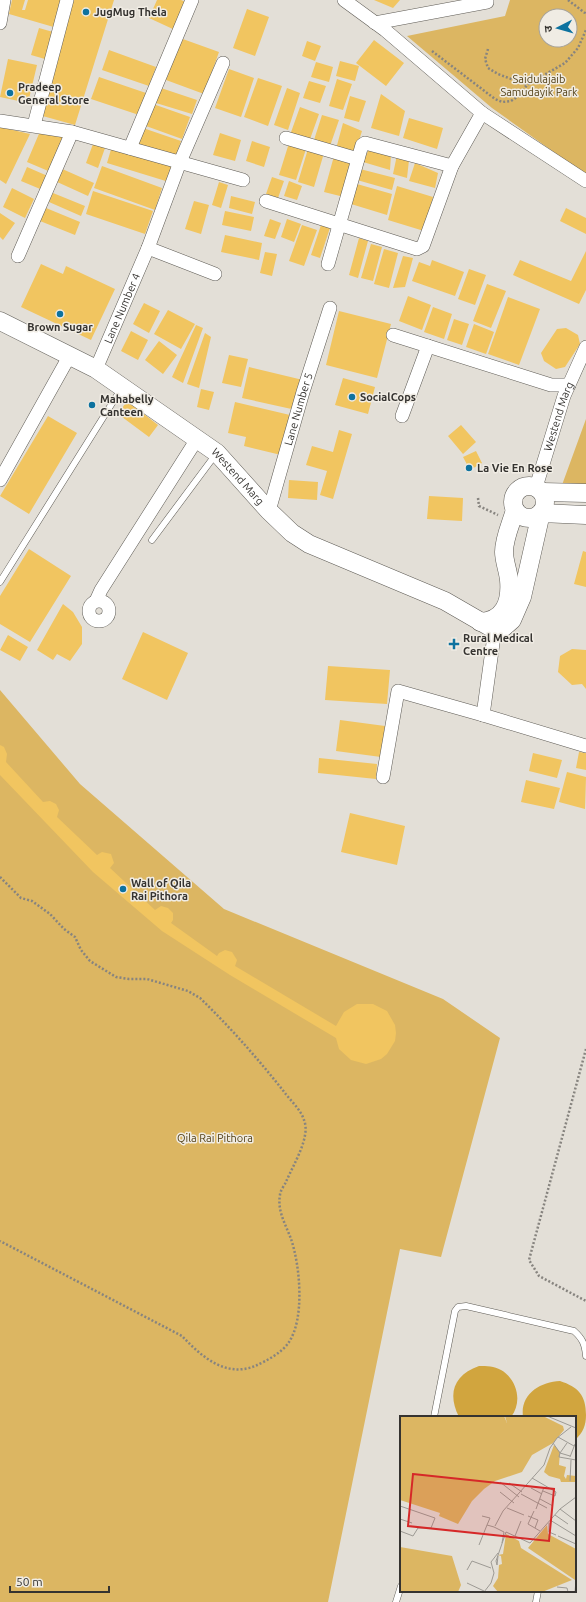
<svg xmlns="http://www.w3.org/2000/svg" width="586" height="1602" viewBox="0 0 586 1602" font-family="Ubuntu,'Noto Sans Devanagari',sans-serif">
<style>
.green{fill:#dcb662;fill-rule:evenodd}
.water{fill:#d1a53e}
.building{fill:#f1c560}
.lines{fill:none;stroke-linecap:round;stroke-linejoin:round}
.lane-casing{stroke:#5e5b55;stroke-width:7}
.street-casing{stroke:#5e5b55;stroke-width:14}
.secondary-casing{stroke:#5e5b55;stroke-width:19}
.path{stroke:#87847f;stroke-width:2.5;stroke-dasharray:2 2;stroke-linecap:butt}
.lane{stroke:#fff;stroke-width:6}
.street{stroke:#fff;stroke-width:13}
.secondary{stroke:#fff;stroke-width:18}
.poi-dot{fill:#0d729f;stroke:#f0ece4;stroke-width:1.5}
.labels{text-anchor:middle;stroke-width:3;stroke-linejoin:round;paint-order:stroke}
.poi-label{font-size:11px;font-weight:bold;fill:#353330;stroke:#f0ece4;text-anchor:start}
.park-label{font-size:11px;fill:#534117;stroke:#f0ece4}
.street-label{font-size:11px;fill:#353330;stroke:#f0ece4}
.inset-road{fill:none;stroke:#9d9a94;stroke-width:1}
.view{fill:#d62828;fill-opacity:0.15;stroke:#d62828;stroke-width:2}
.inset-edge{fill:none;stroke:#353330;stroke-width:2}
</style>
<rect width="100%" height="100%" fill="#e3dfd7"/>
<!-- green -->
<path class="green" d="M510 0H586V175L492 108 407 36 505 16ZM546 16H570V40H546Z
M586 419V486L562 485Z
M0 690 80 784 224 909 443 999 500 1038 441 1257 400 1249 328 1602H0Z"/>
<!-- water -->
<path class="water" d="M479 1366C487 1366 494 1366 501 1370 517 1379 523 1402 511 1417H459C447 1393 454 1375 479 1366Z
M560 1381C578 1387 586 1395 586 1415 586 1425 583 1433 575 1440V1417H523C520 1394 540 1382 560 1381Z"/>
<!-- building -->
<path class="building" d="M12 0H25L22 10H25L28 0H65L57 28 9 14Z
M73 0H114L75 125 39 115Z
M157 0H181L188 3 175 30 149 18Z
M374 0H400L393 8Z
M247 9 269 17 255 56 233 48Z
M39 28 53 32 45 59 31 55Z
M180 38 219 52 204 94 166 80Z
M374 40 404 63 386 86 356 63Z
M307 41 321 46 315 61 302 56Z
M109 50 156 67 149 86 102 70Z
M8 59 37 65 28 103 0 97Z
M340 61 359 66 355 81 336 76Z
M316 62 333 67 329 82 311 77Z
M229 69 254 78 241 117 215 108Z
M99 77 146 93 139 115 91 99Z
M258 78 282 86 268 126 244 117Z
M337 79 352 84 343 110 329 106Z
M309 81 326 86 320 103 303 98Z
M161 88 197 100 192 114 156 103Z
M287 88 300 93 288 130 274 125Z
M381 94 405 111 399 136 371 128Z
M350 96 366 101 359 122 344 118Z
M153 104 190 117 182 139 146 126Z
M300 107 319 114 309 142 290 135Z
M322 115 339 120 330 146 314 140Z
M409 118 443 128 437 149 403 138Z
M343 123 362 131 355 153 336 149Z
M0 127 30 134 6 184 0 180Z
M143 128 181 141 176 156 138 144Z
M41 129 65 136 53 173 27 162Z
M220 133 241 140 235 161 213 155Z
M252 141 270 147 264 167 246 161Z
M289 143 306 149 296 180 279 175Z
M93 144 105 148 98 168 86 163Z
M112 146 174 164 169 182 107 163Z
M308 149 324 153 314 187 298 182Z
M369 149 391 155 390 170 363 162Z
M397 155 409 160 407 178 393 174Z
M334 156 354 162 344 197 324 192Z
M415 163 438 173 435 188 409 181Z
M102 166 162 188 155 210 94 188Z
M27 167 50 177 45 191 21 181Z
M60 168 94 183 88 196 55 181Z
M360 169 395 178 392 190 357 180Z
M272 177 284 181 278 198 266 194Z
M289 181 302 186 297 200 284 196Z
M219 182 228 185 221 208 212 205Z
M357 184 392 194 387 215 351 204Z
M397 186 433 197 424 231 388 220Z
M12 188 34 199 25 218 3 207Z
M93 191 153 211 145 234 86 214Z
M53 193 85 206 81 216 49 202Z
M231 196 255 202 252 214 229 208Z
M194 201 209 205 201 234 185 229Z
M46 208 80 222 75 235 40 221Z
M566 208 586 218V234L560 221Z
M225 211 254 217 251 231 222 225Z
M0 213 15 223 3 240 0 237Z
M270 219 281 223 275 239 264 236Z
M287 219 301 224 294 242 281 237Z
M302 225 317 230 304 266 289 261Z
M321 225 330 228 320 258 311 255Z
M225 235 262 243 259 260 221 252Z
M359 238 368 241 358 278 349 275Z
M371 244 382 247 373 281 361 278Z
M384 249 398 253 389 288 374 284Z
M586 251V290L579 304 513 275 520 260 571 281Z
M265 252 277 254 272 276 260 273Z
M403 256 413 258 405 287 393 288Z
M432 260 464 272 455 296 412 281 419 262 430 266Z
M41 264 63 274 66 266 115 289 91 340 21 307Z
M469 269 486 275 475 305 458 299Z
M487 284 506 291 491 328 473 321Z
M408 296 431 305 422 330 399 321Z
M508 297 540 309 519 365 488 354Z
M144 303 160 311 149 333 133 324Z
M433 307 452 314 444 339 424 332Z
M168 310 195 324 181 349 154 334Z
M339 311 391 324 377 378 326 365Z
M454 319 469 324 462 345 447 340Z
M474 324 494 332 486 354 466 347Z
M196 325 203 328 183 383 172 377Z
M566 328 578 335 580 344 565 367 556 369 544 361 541 353 557 329Z
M131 331 148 340 138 360 121 351Z
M205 333 211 337 199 388 187 384Z
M159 341 177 355 163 374 145 360Z
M229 355 248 359 241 387 222 383Z
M249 367 303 380 296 410 242 398Z
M343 378 375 387 368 414 335 405Z
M201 389 214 392 209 410 197 407Z
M127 401 158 425 149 437 118 414Z
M235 402 290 415 281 455 244 446 246 437 228 433Z
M48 416 77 433 29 514 0 496Z
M461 425 476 442 463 454 448 436Z
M339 430 352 434 333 499 320 495 327 471 306 465 312 446 333 452Z
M476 451 482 463 470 470 463 457Z
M289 480 318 482 317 500 288 498Z
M429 496 463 498 462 521 427 519Z
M29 549 71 576 30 642 0 624V596Z
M583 551 586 552V587L574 584Z
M63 604 73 612 82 627V644L70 661 57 654 53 660 37 650Z
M143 632 188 653 167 700 122 679Z
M8 635 28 647 20 661 0 650Z
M572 649 586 650V689L582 684 572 685 558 672 560 656Z
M328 666 390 670 387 704 325 700Z
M340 720 385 726 381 757 336 751Z
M0 745 4 747 7 754 6 762 43 802 50 801 56 804 59 810 57 817 97 855 102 852 111 854 114 863 110 868 155 910 161 906 168 908 173 913V920L171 923 217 956 219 953 225 950 232 952 237 960 235 966 336 1026 344 1012 357 1004H373L387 1011 395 1025 396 1033 395 1041 387 1054 381 1059 366 1064 351 1060 339 1049 336 1038 230 975 162 931 93 872 0 775Z
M579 752 586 753V770L576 768Z
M533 753 562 760 557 778 529 771Z
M319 758 377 764 376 779 318 773Z
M567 772 586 777 585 809 559 802Z
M526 780 560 788 554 809 521 802Z
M350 813 405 826 397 865 341 852Z"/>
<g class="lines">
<defs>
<path id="lane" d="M152 540 216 454
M0 582 121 389
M434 1417 455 1311 458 1307 466 1306 574 1331C583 1339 585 1345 586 1356
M396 1602 401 1586
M536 1602 538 1591"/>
<g id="street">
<path d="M344 0 385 30 482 113 586 181"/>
<path d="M0 23 4 0"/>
<path d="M375 23 487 2V0"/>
<path d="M0 121 72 132 243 180"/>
<path d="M34 125 67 0"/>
<path d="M286 138 358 159"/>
<path d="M130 148 192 0"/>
<path d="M266 201 417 249 423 246 452 166 482 113"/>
<path d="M148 248 215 274"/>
<path d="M18 256 72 132"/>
<path d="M328 264 362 145 365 143 452 166"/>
<path d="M393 335 551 385H569"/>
<path id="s1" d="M96 369 148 248 180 162 223 63"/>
<path d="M402 416 428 346"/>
<path d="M0 480 70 355"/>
<path id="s2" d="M536 487 564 396 586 347"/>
<path id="s3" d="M269 511 303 392 330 308"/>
<circle cx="99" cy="611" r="10"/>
<path d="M96 601 101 590 197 439"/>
<path d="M495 629 483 715 586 746"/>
<path d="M383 777 398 691 483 715"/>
</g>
<g id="secondary">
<path id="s4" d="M0 321 96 369 217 453 269 511 292 533 309 544 445 601 490 627 497 629 504 627 512 620 522 597 541 513 586 515"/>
<circle cx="529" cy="502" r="16"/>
<path d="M542 492 586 493"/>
<path d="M480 622C504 621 511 602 509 580 508 570 504 561 504 552 504 538 511 524 515 510"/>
</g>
</defs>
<!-- lane casing -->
<use href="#lane" class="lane-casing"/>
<!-- street casing -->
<use href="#street" class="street-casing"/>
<!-- secondary casing -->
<use href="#secondary" class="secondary-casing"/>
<!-- path -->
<path class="path" d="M568 0 585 13 586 15
M488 49 485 59 488 68 498 74 527 85
M432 51 495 99 502 102 511 101 520 95 527 85 565 63 578 48 586 30
M478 498 479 506 498 515
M0 877 21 898 32 901 50 914 64 929 75 937 81 950 90 961 116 977 129 979H147L188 991 200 998C231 1028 259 1060 285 1093 291 1101 301 1110 304 1120 311 1137 293 1165 286 1182 284 1186 280 1191 280 1195 277 1211 286 1225 291 1239 300 1265 305 1318 289 1342 282 1353 266 1361 255 1366 225 1378 201 1356 182 1336L0 1241
M586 1049 529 1260 539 1276 586 1301"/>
<!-- lane -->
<use href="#lane" class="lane"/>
<!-- street -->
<use href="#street" class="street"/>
<!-- secondary -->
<use href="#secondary" class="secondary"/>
</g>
<!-- markers -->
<g class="poi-dot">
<circle cx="86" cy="12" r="4"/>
<circle cx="10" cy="93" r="4"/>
<circle cx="60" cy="314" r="4"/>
<circle cx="352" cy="397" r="4"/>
<circle cx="92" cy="405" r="4"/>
<circle cx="469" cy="468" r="4"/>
<path d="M452 638h4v4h4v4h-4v4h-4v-4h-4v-4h4z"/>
<circle cx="123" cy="889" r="4"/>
</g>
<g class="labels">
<!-- poi labels -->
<g class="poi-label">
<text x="94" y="16">JugMug Thela</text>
<text x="18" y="91">Pradeep<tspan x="18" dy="13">General Store</tspan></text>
<text x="60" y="331" text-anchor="middle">Brown Sugar</text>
<text x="360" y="401">SocialCops</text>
<text x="100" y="403">Mahabelly<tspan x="100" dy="13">Canteen</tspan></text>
<text x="477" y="472">La Vie En Rose</text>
<text x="463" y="642">Rural Medical<tspan x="463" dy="13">Centre</tspan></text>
<text x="131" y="887">Wall of Qila<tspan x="131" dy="13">Rai Pithora</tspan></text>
</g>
<!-- park labels -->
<g class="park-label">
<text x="539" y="83">Saidulajaib<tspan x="539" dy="13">Samudayik Park</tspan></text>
<text x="215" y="1142">Qila Rai Pithora</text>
</g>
<!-- street labels -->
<g class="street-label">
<text dy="4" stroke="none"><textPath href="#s1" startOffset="66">Lane Number 4</textPath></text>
<text dy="4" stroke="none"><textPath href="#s3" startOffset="106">Lane Number 5</textPath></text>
<text dy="4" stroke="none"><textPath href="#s2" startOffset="74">Westend Marg</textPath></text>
<text dy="4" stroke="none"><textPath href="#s4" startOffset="286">Westend Marg</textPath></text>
</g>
</g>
<!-- overview -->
<g transform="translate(400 1416)">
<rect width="176" height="176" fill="#e3dfd7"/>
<path d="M0 0H104L107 7 125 16 107 7 105 0H143L163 10 164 14 153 27 132 39 122 56 95 65 84 73 72 85 58 108 39 100 40 97 0 84ZM154 29 160 36 159 49 166 51 164 60 166 63 167 59 176 60V66H161L160 63 149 60 144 56ZM147 109 148 118 176 133 175 164 128 132ZM106 118 119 125 121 132 172 164 142 176H98L93 170 98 162 99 149 102 148 101 140 98 139 103 138ZM0 131 52 140 61 169 58 176H0Z" fill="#dcb662"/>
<path class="inset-road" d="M147 0 176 12M158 21 174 30M153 27 160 37 159 41 176 44M167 27 160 37 170 40M170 41 175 28M132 62 156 76 155 80 143 75M170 65 171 44M100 66 119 81M109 67 122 76M131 72 142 78M100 76 114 87M121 78 147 92M140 83 153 90M0 90 35 102 31 112H18L13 120 0 115M107 92 124 99M136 93 144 71M160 93 176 105M134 95 128 108 140 115M155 99 168 108M82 100 90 102 87 109M128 100 138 104 135 112M0 103 12 107M150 104 176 120M149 107V116L156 119M95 110 103 95 144 49 150 32 157 22 171 11M94 111 104 116 102 127M106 116 130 127 160 93 176 81M115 120 121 105M158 120 176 128M79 129 87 109 94 111M98 140 97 149 96 145 106 116M67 154 72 145 91 152M67 167 84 175M157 171 167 172 168 176M84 176 91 167 94 157 91 146 98 137M175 176 176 164"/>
<path class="view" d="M13 58 154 73 149 125 8 110Z"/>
<rect width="176" height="176" class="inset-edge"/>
</g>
<!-- north arrow -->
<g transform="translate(558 28) rotate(264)"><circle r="19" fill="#f0ece4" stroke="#a5a29c"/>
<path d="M0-3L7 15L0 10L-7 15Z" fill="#0d729f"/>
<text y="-6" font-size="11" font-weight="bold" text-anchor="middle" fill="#353330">उ</text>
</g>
<!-- scale -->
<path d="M10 1586v6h99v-6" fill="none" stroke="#353330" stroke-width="2"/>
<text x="16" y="1586" font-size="12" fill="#353330" stroke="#f0ece4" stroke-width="3" paint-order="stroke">50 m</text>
</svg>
